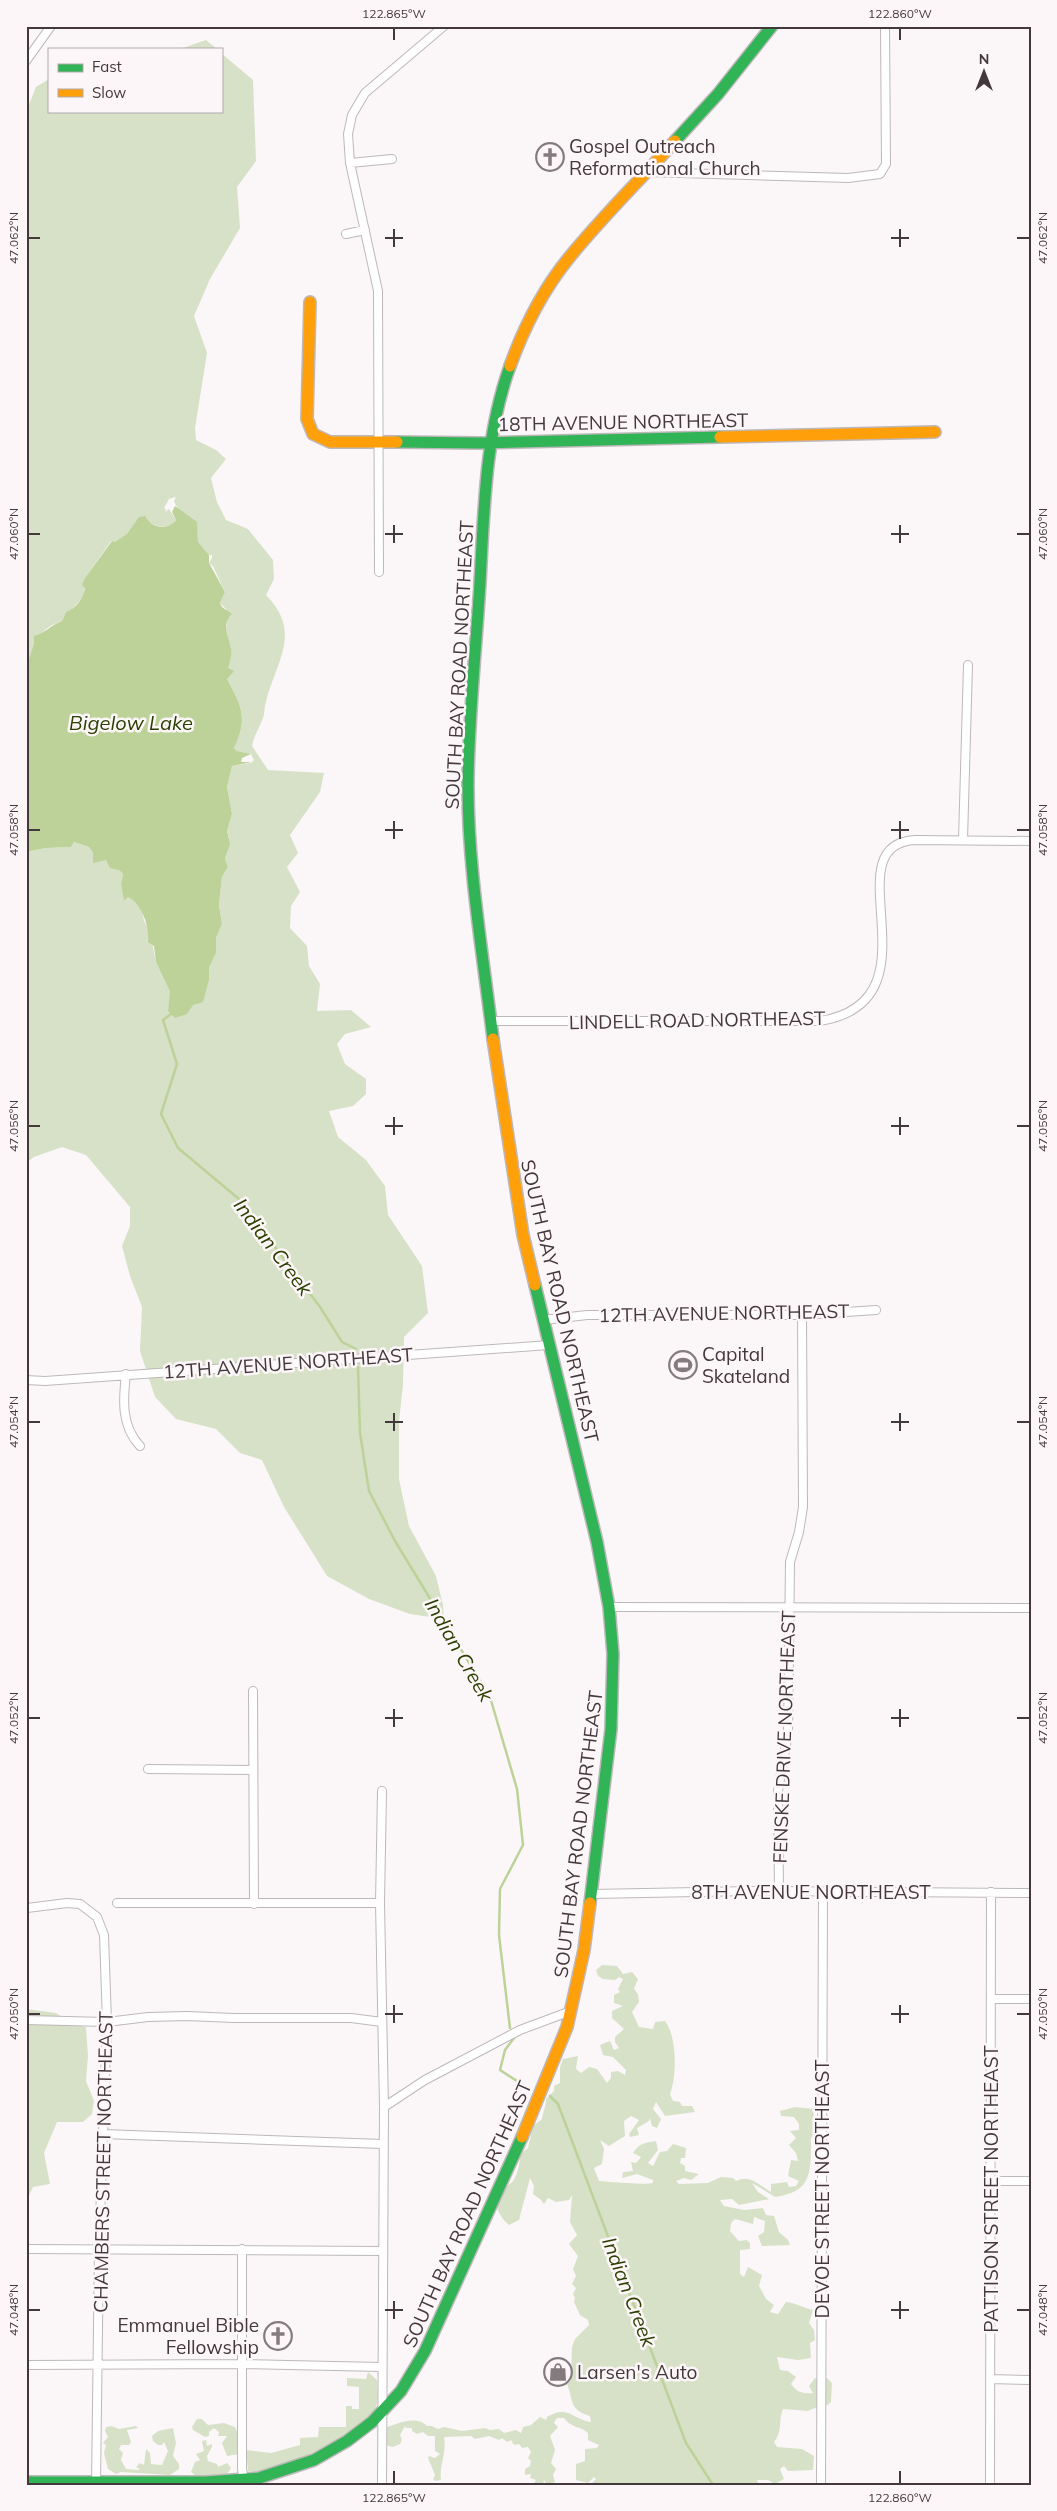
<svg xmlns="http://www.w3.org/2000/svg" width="1057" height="2511" viewBox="0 0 1057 2511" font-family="Mulish,sans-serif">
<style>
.green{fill:#d7e1c7}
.water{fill:#bcd299}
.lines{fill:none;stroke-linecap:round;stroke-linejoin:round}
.stream{stroke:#bcd299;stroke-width:2.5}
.street-casing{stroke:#beb8ba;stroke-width:10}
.fast-casing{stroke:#beb8ba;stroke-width:14}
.slow-casing{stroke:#beb8ba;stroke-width:14}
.street{stroke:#fefefe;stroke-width:8}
.fast{stroke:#30b455;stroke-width:11}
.slow{stroke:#ff9f0a;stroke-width:11}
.ticks{fill:none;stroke:#43383b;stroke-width:2}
.labels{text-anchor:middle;stroke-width:5;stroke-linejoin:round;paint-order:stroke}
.poi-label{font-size:19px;fill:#43383b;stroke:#fcf6f8;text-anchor:start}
.street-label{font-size:19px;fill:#43383b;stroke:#fcf6f8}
.water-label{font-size:20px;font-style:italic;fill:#2c4001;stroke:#fcf6f8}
.neatline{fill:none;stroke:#43383b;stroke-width:2}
.ticks-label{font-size:12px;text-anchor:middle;fill:#43383b}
</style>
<rect width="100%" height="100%" fill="#fbf7f9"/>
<!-- green -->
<path class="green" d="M206 40 217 49H180Z
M221 53 253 80 256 161 237 187 240 228 210 279 194 316 207 353 195 428 196 440 216 450 226 459 211 478 217 502 226 520 248 529 273 560 274 579 266 595C303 633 276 661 266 702 264 707 265 713 263 718 259 729 255 733 252 746L268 770 324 773 320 792 290 835 298 853 287 867 300 892 291 906 290 928 307 946 309 966 320 984 317 1011 351 1010 371 1027 345 1034 337 1044 345 1064 366 1079V1094L353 1106 329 1111 338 1137 366 1160 385 1186 388 1215 422 1266 428 1313 404 1337 403 1384 399 1422V1479L409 1526 436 1576 443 1605 444 1619 410 1614 369 1599 327 1576 284 1507 262 1460 240 1453 216 1429 176 1419 155 1397 140 1351 142 1307 130 1276 122 1246 130 1226V1207L86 1155 62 1147 34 1157 26 1163V852L46 848 71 847 74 842 89 847 119 870 123 874 121 884 124 900 128 897 134 899 142 909 144 921 150 932 156 962 171 991 168 1011 209 980V968L216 953V938L222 924 219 905 222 877 228 867 225 858 229 839 227 831 232 814 227 787 232 766 251 763 254 760 251 754 237 751 234 748C248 720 242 705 227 679L232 671 227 668 231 647 226 634 227 610 220 603 225 592 213 566 209 563 212 558V555H209L198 542C199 512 182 522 174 501L176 497 169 499 164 508 166 509 165 512 169 509 176 520C165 533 152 524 140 517L128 534 115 542 111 541 85 578 84 596 71 610 66 612 62 621C35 630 36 646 26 668V112L36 87 49 79V111H221Z
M602 1965 617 1966 623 1974 632 1972 638 1979 634 1989 638 1994 639 2002 632 2012 639 2027 653 2029 655 2022 665 2021C677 2036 677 2077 670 2094L673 2101 680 2102 682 2106H692L695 2112 665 2116 656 2102 653 2109 661 2119 657 2128 652 2126 650 2118 649 2121 637 2128 639 2135 630 2137 629 2134 639 2120 631 2116 624 2121 625 2136 609 2146 600 2140 604 2149 602 2164 594 2168 599 2181C610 2182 644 2185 653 2183V2180L637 2174 622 2178 623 2172 633 2171 631 2162 636 2163 641 2157 633 2153C639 2143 645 2143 656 2141L658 2150 648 2163 653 2166 660 2152 667 2151 673 2144 686 2148 685 2158H681L680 2163 685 2166V2171L699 2174 691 2180 684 2178 676 2181 679 2184 708 2183 721 2177 733 2178 736 2181C750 2174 759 2185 771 2192V2184L787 2182 789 2187 796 2186 799 2181 788 2176 791 2160 798 2161 796 2153 789 2145 796 2138 790 2131 799 2130V2124L794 2117 781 2116 780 2111 795 2107 814 2109C813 2115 815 2122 815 2128 814 2134 810 2138 811 2143 811 2175 810 2192 775 2197L752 2183 758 2192 769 2199 739 2205 732 2199 720 2200 724 2206 744 2210 763 2208 766 2215 774 2216 779 2232 788 2240 790 2245 762 2246 758 2236 764 2232 765 2221 754 2217 753 2224 735 2219 731 2223 730 2231 739 2241 747 2240 750 2243V2249L740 2250V2274L744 2277 748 2267 762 2275 759 2286 766 2299 774 2305 770 2312 778 2314 786 2302C797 2303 803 2308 813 2310L809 2323 814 2330 815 2340 810 2343 811 2358 798 2360 777 2357 780 2370 788 2371 796 2377 791 2384C797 2392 802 2394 813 2393L809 2386 815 2378 823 2382 827 2378 832 2383 831 2402C825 2409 815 2406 808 2411L783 2409C778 2420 783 2431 774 2442L777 2447 802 2449 814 2456 813 2470 788 2471 784 2466 780 2469 784 2479 775 2484 768 2480H757L759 2485H590L596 2479 594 2477 588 2483 576 2480V2464L585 2461V2449L597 2448 599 2445 588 2440V2433C580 2426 571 2428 564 2418H557L554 2423 558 2427 550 2436 555 2450 551 2463 556 2469 553 2475 555 2482 547 2485 544 2480 543 2485H533L536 2480 530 2478 531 2474 525 2475V2469L530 2466 531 2461 528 2458 531 2452 528 2447 522 2448 519 2444 514 2445 511 2440 507 2442 502 2438 499 2440 489 2436 475 2439 471 2436 444 2437C447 2453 439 2466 441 2480L435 2481 433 2479 435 2475 428 2458 429 2456 435 2458 440 2454 435 2451V2436H428L423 2432 417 2434 412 2431V2428H406L405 2426 400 2435 402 2440 400 2444 393 2447 385 2445 380 2430C394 2425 415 2414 427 2426H432L438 2429 444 2427 462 2431 485 2428 490 2430 499 2429 504 2433 516 2430 521 2433 523 2427 531 2425 540 2417 546 2420 547 2417C567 2404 574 2420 591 2422L590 2416C569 2410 574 2401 567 2384L571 2380 572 2347 575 2339 589 2325 588 2320 580 2315 574 2302 575 2298 573 2294 576 2288 572 2284 576 2276 573 2269 578 2256 569 2244 577 2235 570 2222 572 2195 569 2200 556 2202 548 2198 544 2204 540 2199 533 2194 534 2186 530 2178 519 2220 509 2225C500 2218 491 2202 500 2191 504 2187 510 2185 513 2181 518 2174 520 2162 520 2154L528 2148 533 2126 542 2119C543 2111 546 2107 546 2099L554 2091V2086L560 2083V2067L563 2059 578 2056 576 2069 581 2073 589 2067 597 2069 607 2083 611 2078V2072L618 2071 625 2075 626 2070 613 2057 603 2055 600 2045 610 2041 614 2050 619 2048 615 2042V2037L624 2029 612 2018V2011L623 2006 614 2003V1995L620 1992 618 1989 623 1979 619 1977 615 1980 603 1979 598 1976 596 1970Z
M26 2009 56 2013 74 2025 86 2027 88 2056 86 2081 94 2101 92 2114 83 2122H57L44 2153 50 2184 33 2187 26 2202Z
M368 2372 377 2380C377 2388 379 2399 376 2407 366 2431 273 2477 248 2471L246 2450 271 2453 300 2445V2438L318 2437 319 2427H346V2406H352V2409H359V2387L347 2386V2378L366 2379Z
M197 2419H202L208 2425 224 2423 235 2427 239 2437V2454L227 2456 222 2443 227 2436H218L219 2432 214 2428 209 2432V2436L205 2437 193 2430 192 2427Z
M112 2426 119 2429 136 2426 138 2428 127 2430 131 2442 129 2445H121L119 2449 123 2453 121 2460 126 2469 138 2470 140 2469 136 2467 140 2463 144 2465 146 2449 150 2453 151 2464 162 2465 168 2451 164 2442 162 2445H158L153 2441 152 2436 158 2431 173 2428 176 2443 173 2456 179 2464V2469L170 2475 121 2472 116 2474 108 2469 104 2453 106 2445 103 2443 108 2437 105 2431 106 2427Z
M206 2440 207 2446 212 2444V2447L207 2456 208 2461 217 2464 218 2467 227 2463 231 2468 225 2477 219 2474V2478L211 2480 207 2475V2479L194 2478 195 2475 191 2472 195 2462 200 2460 196 2454 204 2451 202 2441Z"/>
<!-- water -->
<path class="water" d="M175 506 197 522 198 542 209 555V563L225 592 220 603 222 607 232 614C221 624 228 635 231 648 232 655 230 661 228 668L234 671 227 679C242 706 248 719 234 748L237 751 251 754 242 758 241 762H252L232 766 227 787 232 814 227 831 230 844 225 858 228 867 222 877 219 905 222 924 216 938V953L209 968V980L203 1002 193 1005 187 1014 175 1018 168 1011 170 991 156 962 154 946 148 942C150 928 142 903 128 897L124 901 121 884 123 874 119 870 110 868 106 860 93 863V852L89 847 74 842 71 847 46 848 26 852V668L34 644V636C44 634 51 625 62 621L66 612C75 609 84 598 85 588L82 585 85 578 112 541 115 542 127 534 139 517 145 516C151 528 167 531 176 520L172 512Z"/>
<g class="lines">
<!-- stream -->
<path class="stream" d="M171 1014 163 1020 177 1064 161 1114 178 1148 239 1199 320 1307 342 1342 356 1349
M358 1367 360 1433 369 1491 395 1541 490 1697 517 1789 523 1845 500 1889 499 1935 510 2028
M514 2038 505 2050 500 2070 531 2090
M550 2096 558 2104 686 2443 713 2485"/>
<defs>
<path id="street" d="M26 61 51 26
M350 163 392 159
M647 172 848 178 880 174 886 164 885 26
M346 234 365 230
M379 572 378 291 350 163 348 134 352 115 365 93 444 26
M963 840 968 665
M490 1021H820C944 1001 829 845 915 840L1031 841
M543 1320 587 1315H802L876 1310
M126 1374C123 1400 121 1426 140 1446
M26 1380 45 1381 549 1345
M609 1607 1031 1608
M253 1691 254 1904
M148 1769 253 1770
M382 1791 380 1903 384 2107 382 2485
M779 1891 778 1791 788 1733 790 1562 799 1532 803 1507 802 1315
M591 1894 751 1891 1031 1893
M117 1903H380
M27 1908 67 1903 80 1904 97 1917 104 1935 107 2022 99 2248 96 2485
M991 1999H1031
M26 2020 107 2022 148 2017 187 2016 234 2018H351L382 2022
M384 2107 425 2080 520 2030 571 2011
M103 2134 383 2144
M990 2181H1031
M26 2249 383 2251
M242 2249V2469L245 2485
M26 2365 241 2364 382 2367
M990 2379 1031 2380
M821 2485 823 1893
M990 2485 991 1892"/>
<path id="fast" d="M675 141 718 94 772 26
M397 442 478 443 720 437
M493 1039C483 955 467 863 468 779 469 714 476 648 480 583 484 509 485 436 510 366
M535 1285 597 1542 609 1607 613 1654 611 1729 590 1903
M26 2482H206L259 2478 314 2460 347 2441 372 2422 401 2391 425 2351 522 2137"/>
<path id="slow" d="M310 302 307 419 313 434 330 442H397
M510 366C523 330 543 290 568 259 601 218 640 180 675 141
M720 437 935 432
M493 1039 523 1235 535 1285
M522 2137 567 2027 584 1950 590 1903"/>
</defs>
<!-- street casing -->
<use href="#street" class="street-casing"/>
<!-- fast casing -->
<use href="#fast" class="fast-casing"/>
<!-- slow casing -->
<use href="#slow" class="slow-casing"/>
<!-- street -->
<use href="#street" class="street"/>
<!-- fast -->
<use href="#fast" class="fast"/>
<!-- slow -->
<use href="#slow" class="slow"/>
</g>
<!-- ticks -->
<path class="ticks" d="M394 28V40M900 28V40M394 229V247M900 229V247M28 238H40M385 238H403M891 238H909M1017 238H1030M394 525V543M900 525V543M28 534H40M385 534H403M891 534H909M1017 534H1030M394 821V839M900 821V839M28 830H40M385 830H403M891 830H909M1017 830H1030M394 1117V1135M900 1117V1135M28 1126H40M385 1126H403M891 1126H909M1017 1126H1030M394 1413V1431M900 1413V1431M28 1422H40M385 1422H403M891 1422H909M1017 1422H1030M394 1709V1727M900 1709V1727M28 1718H40M385 1718H403M891 1718H909M1017 1718H1030M394 2005V2023M900 2005V2023M28 2014H40M385 2014H403M891 2014H909M1017 2014H1030M394 2301V2319M900 2301V2319M28 2310H40M385 2310H403M891 2310H909M1017 2310H1030M394 2471V2484M900 2471V2484"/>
<!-- icons -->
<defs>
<symbol id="church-ring" viewBox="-11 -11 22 22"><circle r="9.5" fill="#fcf6f8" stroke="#837b7e" stroke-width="1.5"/><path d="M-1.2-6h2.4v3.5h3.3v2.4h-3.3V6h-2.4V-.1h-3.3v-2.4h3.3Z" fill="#837b7e"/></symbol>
<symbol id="stadium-ring" viewBox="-11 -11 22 22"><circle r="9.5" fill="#fcf6f8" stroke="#837b7e" stroke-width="1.5"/><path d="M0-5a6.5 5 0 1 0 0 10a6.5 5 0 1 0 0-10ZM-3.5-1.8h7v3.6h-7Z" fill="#837b7e"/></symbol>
<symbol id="shop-ring" viewBox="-11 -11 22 22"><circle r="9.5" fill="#fcf6f8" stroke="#837b7e" stroke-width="1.5"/><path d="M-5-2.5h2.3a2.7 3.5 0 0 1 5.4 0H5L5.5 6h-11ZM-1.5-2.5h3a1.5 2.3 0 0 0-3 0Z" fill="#837b7e"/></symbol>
</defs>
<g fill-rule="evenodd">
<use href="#church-ring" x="534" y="141" width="32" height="32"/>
<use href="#stadium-ring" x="667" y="1349" width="32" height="32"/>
<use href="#church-ring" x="262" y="2320" width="32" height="32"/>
<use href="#shop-ring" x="542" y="2356" width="32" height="32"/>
</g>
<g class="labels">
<!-- poi labels -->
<g class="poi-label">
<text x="569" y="153">Gospel Outreach<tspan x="569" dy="22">Reformational Church</tspan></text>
<text x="702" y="1361">Capital<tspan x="702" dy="22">Skateland</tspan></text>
<text x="259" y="2332" text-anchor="end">Emmanuel Bible<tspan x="259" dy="22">Fellowship</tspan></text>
<text x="577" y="2379">Larsen's Auto</text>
</g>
<!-- street labels -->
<g class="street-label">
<text transform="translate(623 422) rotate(-1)" y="7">18TH AVENUE NORTHEAST</text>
<text transform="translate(459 665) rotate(-87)" y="7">SOUTH BAY ROAD NORTHEAST</text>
<text transform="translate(697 1020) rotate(-1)" y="7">LINDELL ROAD NORTHEAST</text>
<text transform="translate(560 1301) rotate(77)" y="7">SOUTH BAY ROAD NORTHEAST</text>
<text transform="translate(724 1313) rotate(-1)" y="7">12TH AVENUE NORTHEAST</text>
<text transform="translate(288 1363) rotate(-4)" y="7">12TH AVENUE NORTHEAST</text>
<text transform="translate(784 1737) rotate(-88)" y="7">FENSKE DRIVE NORTHEAST</text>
<text transform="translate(578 1834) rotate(-83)" y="7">SOUTH BAY ROAD NORTHEAST</text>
<text x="811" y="1899">8TH AVENUE NORTHEAST</text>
<text transform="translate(103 2162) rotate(-89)" y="7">CHAMBERS STREET NORTHEAST</text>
<text transform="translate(822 2189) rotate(-90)" y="7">DEVOE STREET NORTHEAST</text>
<text transform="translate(991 2189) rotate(-90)" y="7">PATTISON STREET NORTHEAST</text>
<text transform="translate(467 2214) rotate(-66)" y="7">SOUTH BAY ROAD NORTHEAST</text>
</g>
<!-- water labels -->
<g class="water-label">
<text x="131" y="730">Bigelow Lake</text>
<text transform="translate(273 1247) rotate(53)" y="7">Indian Creek</text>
<text transform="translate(459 1650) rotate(60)" y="7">Indian Creek</text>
<text transform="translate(629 2292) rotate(69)" y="7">Indian Creek</text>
</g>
</g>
<!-- border -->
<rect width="1057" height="2511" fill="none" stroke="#fcf6f8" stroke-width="55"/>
<!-- legend -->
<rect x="48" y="48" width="175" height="65" fill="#fcf6f8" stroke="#b2aaac"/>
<rect x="58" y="64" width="25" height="8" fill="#30b455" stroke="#b2aaac"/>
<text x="92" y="72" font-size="15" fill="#43383b">Fast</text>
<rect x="58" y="89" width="25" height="8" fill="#ff9f0a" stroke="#b2aaac"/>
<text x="92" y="98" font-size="15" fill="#43383b">Slow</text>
<!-- north arrow -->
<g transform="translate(984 72)" stroke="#fcf6f8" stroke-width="4" paint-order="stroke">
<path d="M0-4L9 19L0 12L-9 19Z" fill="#43383b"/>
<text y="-8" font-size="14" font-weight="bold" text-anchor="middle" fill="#43383b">N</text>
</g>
<rect x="28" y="28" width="1002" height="2456" class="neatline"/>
<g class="ticks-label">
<text x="394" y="18">122.865°W</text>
<text x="900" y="18">122.860°W</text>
<text transform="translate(14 238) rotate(-90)" y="4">47.062°N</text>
<text transform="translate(1043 238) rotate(-90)" y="4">47.062°N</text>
<text transform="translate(14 534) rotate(-90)" y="4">47.060°N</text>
<text transform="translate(1043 534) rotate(-90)" y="4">47.060°N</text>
<text transform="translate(14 830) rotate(-90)" y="4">47.058°N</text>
<text transform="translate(1043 830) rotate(-90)" y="4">47.058°N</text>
<text transform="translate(14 1126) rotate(-90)" y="4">47.056°N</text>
<text transform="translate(1043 1126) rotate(-90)" y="4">47.056°N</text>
<text transform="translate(14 1422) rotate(-90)" y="4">47.054°N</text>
<text transform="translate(1043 1422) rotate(-90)" y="4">47.054°N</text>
<text transform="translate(14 1718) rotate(-90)" y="4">47.052°N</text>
<text transform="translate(1043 1718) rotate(-90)" y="4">47.052°N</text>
<text transform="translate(14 2014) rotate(-90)" y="4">47.050°N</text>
<text transform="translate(1043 2014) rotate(-90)" y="4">47.050°N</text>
<text transform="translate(14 2310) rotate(-90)" y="4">47.048°N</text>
<text transform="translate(1043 2310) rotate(-90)" y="4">47.048°N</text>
<text x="394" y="2502">122.865°W</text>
<text x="900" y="2502">122.860°W</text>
</g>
</svg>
